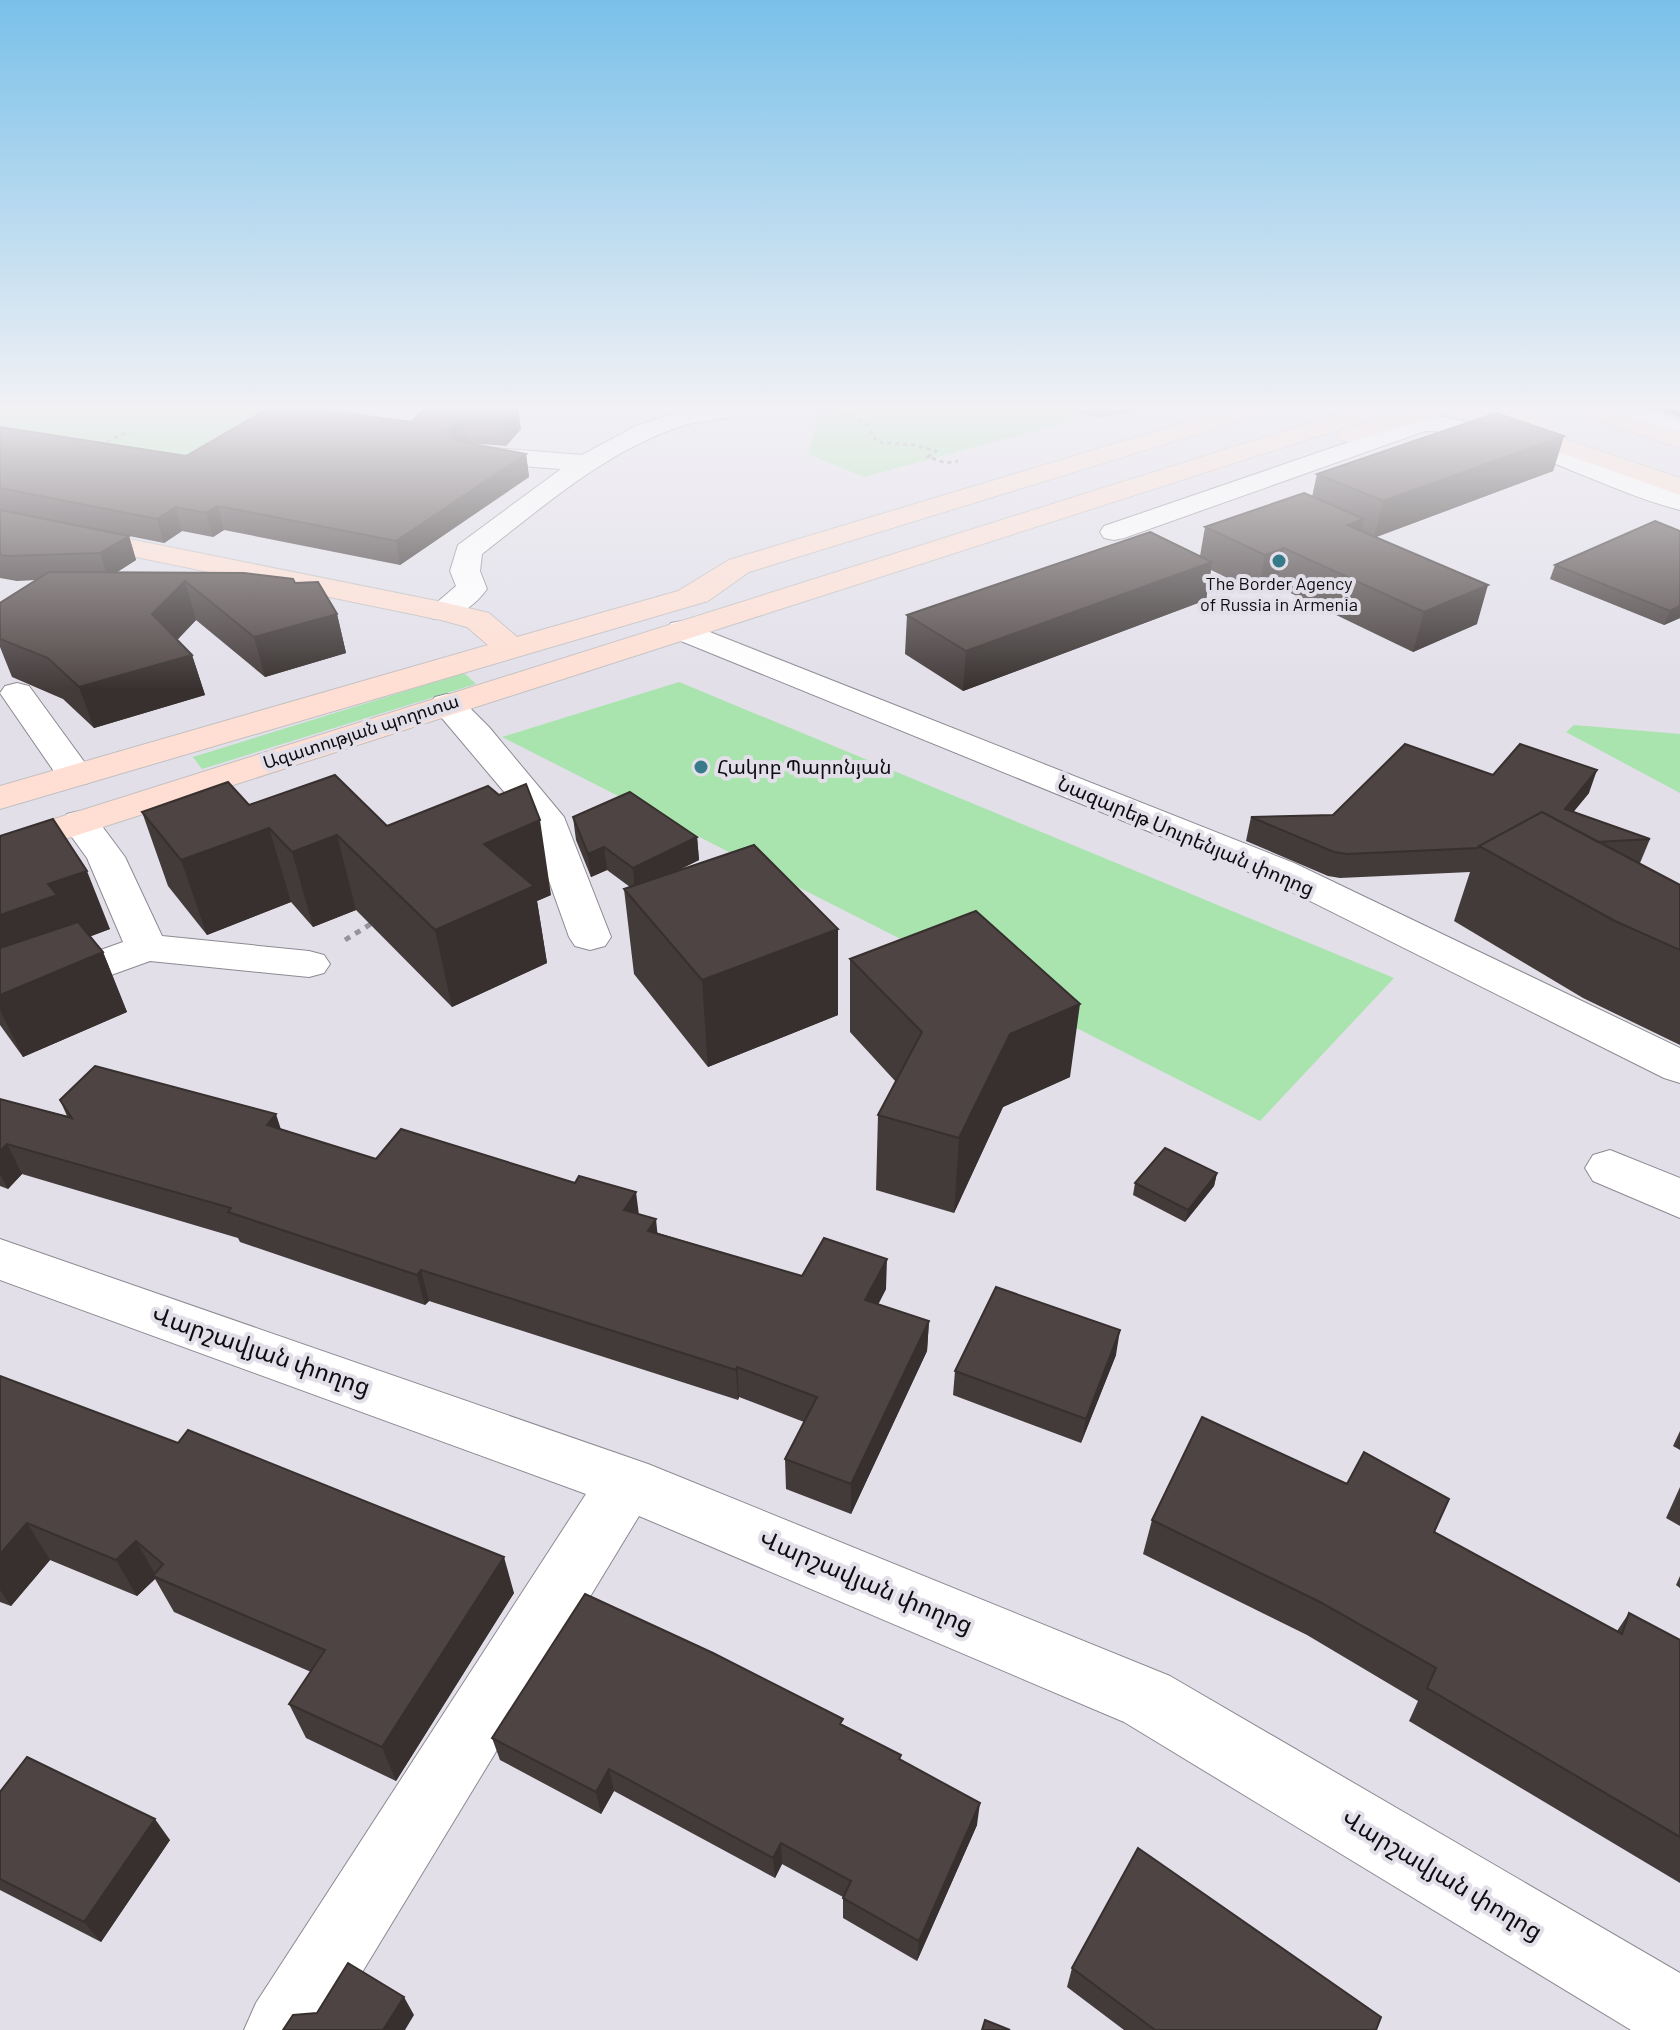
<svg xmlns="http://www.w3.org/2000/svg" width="1680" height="2030" viewBox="0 0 1680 2030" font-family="Barlow,'Noto Sans Armenian',sans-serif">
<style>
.green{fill:#a9e3ad}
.forest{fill:#83bd88}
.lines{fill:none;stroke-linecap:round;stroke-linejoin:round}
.minor-casing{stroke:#8c8a92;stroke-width:2}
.major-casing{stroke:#c0c0c1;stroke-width:2}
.path-far1{stroke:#96949b;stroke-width:3;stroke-dasharray:4 4;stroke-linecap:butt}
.path{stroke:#96949b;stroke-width:5;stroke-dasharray:6 6;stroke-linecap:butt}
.minor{fill:#fff;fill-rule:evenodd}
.major{fill:#ffdfd3;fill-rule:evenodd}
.major-bridge-casing{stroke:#c0c0c1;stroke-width:28;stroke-linecap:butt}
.major-bridge{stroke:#ffdfd3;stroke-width:27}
.wall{fill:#433a3a}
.shaded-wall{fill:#37302f}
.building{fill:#4e4443;stroke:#37302f;stroke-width:2}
.poi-dot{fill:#377b8a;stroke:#e2dfe9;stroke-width:3}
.labels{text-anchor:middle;stroke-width:8;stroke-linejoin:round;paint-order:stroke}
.far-poi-label{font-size:18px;fill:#0e0d10;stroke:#e2dfe9}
.far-street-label{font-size:18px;fill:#0e0d10;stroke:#e2dfe9}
.poi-label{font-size:20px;fill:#0e0d10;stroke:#e2dfe9;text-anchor:start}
.street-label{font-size:20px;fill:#0e0d10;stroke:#e2dfe9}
.near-street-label{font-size:24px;fill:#0e0d10;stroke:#e2dfe9}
</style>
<rect width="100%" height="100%" fill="#e2dfe9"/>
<!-- green -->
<path class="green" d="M0 406H282L198 462 0 427Z
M821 406H1128L864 477 808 454Z
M464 673 476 684 202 769 193 757Z
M679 682 1394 978 1260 1121 502 737Z
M1574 725 1680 734V793L1566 732Z"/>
<!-- forest -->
<path class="forest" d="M1015 406H1154L1103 418 1048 408Z"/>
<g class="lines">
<defs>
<path id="minor" d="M711 406 728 407 731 412 728 417C714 421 699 421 685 425 608 449 544 506 482 554L480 571 487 589C475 606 452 623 431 618L427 611 456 586 450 571 458 545 561 469 469 462 460 459 456 454 460 449 469 446 582 455 634 427 674 413Z
M1601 406H1637L1680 420V435L1605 411Z
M1422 417H1443L1499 429 1680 493V510C1600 490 1506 431 1425 431L1124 538 1114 540 1104 538 1100 532 1104 526Z
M682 621 1294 863 1680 1048V1083L1664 1078 1266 879 671 637 666 630 671 623Z
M17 683 29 686 88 767 93 775 88 783 75 786 62 783 0 693 5 686Z
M447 694 459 697 489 727 564 817 611 937 605 946 590 950 575 946 569 937 527 819 430 704 435 697Z
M80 811 93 814 125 857 162 936 309 951 324 955 330 964 324 973 309 977 150 961 0 1015V986L123 942 87 858 61 822 67 814Z
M1610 1150 1680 1178V1218L1593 1181 1585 1168 1593 1155Z
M0 1239 648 1464 1170 1676 1680 1973V2030H1631L1124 1722 639 1516 327 2030H244L256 2003 586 1494 0 1280Z"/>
<path id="major" d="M1240 406H1277L1273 411 749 572 708 601 0 809V786L488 645 467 627 441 620 0 529V513L442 602 489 613 517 637 678 591 729 560Z
M1363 406H1384L1387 410 1384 415 0 860V836Z
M1422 406H1469L1680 478V495L1449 413 1349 442 1340 440 1337 435 1340 430Z
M1563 406H1599L1680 432V448L1567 411Z"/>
</defs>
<!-- minor casing -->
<use href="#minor" class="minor-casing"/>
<!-- major casing -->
<use href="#major" class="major-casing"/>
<!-- path-far1 -->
<path class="path-far1" d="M840 406 848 415 866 423 877 442 915 445 936 451 928 457 946 463 958 461
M100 445 129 431"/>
<!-- path -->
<path class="path" d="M345 940 374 922"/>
<!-- minor -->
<use href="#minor" class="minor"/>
<!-- major -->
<use href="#major" class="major"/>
<defs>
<path id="major-bridge" d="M1493 406 1530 419"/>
</defs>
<!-- major-bridge casing -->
<use href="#major-bridge" class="major-bridge-casing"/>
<!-- major-bridge -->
<use href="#major-bridge" class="major-bridge"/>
</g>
<!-- wall -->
<path class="wall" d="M501 406 521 429 506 446 470 443 526 454 529 477 400 565 224 530 213 537 182 531 164 543 129 536 136 560 117 572 295 583 337 614 346 653 265 677 196 620 177 640 192 655 205 695 94 728 63 699 12 677 0 647V603L36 580 17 581 0 578V427L186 456 411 422Z
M1647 406H1680V417Z
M1564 436 1553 471 1375 537 1477 624 1413 652 1276 586 1258 593 1211 570 1206 600 963 691 905 654 907 615 1200 556 1205 527 1312 497 1317 474Z
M1680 531V618L1664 625 1550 579 1555 565Z
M1493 775 1589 793 1573 812 1650 839 1640 863H1639L1680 885V1045L1583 998 1454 921 1470 872 1340 878 1328 876 1246 841 1251 817 1333 815Z
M142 812 387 826 551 895 537 901 547 963 452 1007 356 910 313 927 291 902 207 935 168 886Z
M573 817 697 837 699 860 677 871 838 929V1015L708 1067 634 974 624 889 630 887 607 870 591 877 576 840Z
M0 836 110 929 90 936 103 952 127 1012 23 1057 0 1025Z
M850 959 1070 1077 1003 1107 954 1213 876 1190 878 1115 896 1082 850 1032Z
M0 1099 67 1116 60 1100 281 1130 376 1159 639 1214 658 1233 802 1276 886 1289 878 1305 929 1321 927 1351 851 1514 786 1489 785 1459 804 1422 739 1397 738 1400 429 1301 425 1305 240 1242 238 1238 22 1174 8 1189 0 1186Z
M1217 1173 1214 1186 1185 1222 1133 1195 1135 1183Z
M1116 1355 1081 1443 953 1395 955 1371Z
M0 1376 514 1593 396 1781 306 1738 289 1704 311 1672 174 1612 155 1579 137 1596 50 1560 11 1606 0 1602Z
M1680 1431V1450L1673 1446Z
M1680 1487V1526L1666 1518Z
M1152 1520 1434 1532 1617 1631 1629 1613 1680 1640V1883L1409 1721 1418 1701 1307 1635 1143 1554Z
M1680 1576V1588L1676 1585Z
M843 1725 901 1760 977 1825 917 1961 843 1918V1897L782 1864 775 1878 614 1791 601 1814 500 1760 492 1738Z
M0 1792 170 1840 101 1942 0 1890Z
M1072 1968 1376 2030H1124L1067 1987Z"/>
<!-- shaded-wall -->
<path class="shaded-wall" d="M518 407 521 429 506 446 502 424Z
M464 421 467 443 452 454 448 431 453 425Z
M1564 436 1553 471 1374 538 1383 501Z
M526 454 529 477 400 565 396 541Z
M218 506 224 530 213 537 206 513Z
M176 507 182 531 164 543 157 519Z
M1364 519 1355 556 1347 525Z
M129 536 136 560 108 578 100 553Z
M1284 548 1276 586 1258 593 1265 555Z
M1212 562 1206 600 963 691 966 651Z
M185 581 196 620 164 654 152 614Z
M1488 585 1477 624 1413 652 1424 612Z
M1680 606V618L1664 625 1670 611Z
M337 614 346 653 265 677 254 637Z
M192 655 205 695 94 728 79 687Z
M1597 770 1589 793 1557 832 1565 809Z
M540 820 551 895 537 901 547 963 452 1007 435 930 484 844Z
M269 828 291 902 207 935 181 860Z
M337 835 356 910 313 927 292 852Z
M697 837 699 860 635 891 633 868Z
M604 847 607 870 591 877 588 854Z
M87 871 110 929 76 942 0 983V915L48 884Z
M838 929V1015L708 1067 702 980Z
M103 952 127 1012 23 1057 0 1010V995Z
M1080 1004 1070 1077 1003 1107 954 1213 959 1138 1010 1034Z
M276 1114 286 1145 267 1125Z
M7 1144 22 1174 8 1189 0 1174V1151Z
M1217 1173 1214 1186 1185 1222 1188 1210Z
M636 1192 640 1223 624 1210Z
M656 1219 659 1249 648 1231Z
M887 1259 886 1289 864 1330 865 1300Z
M421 1270 429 1301 425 1305 417 1275Z
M929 1321 927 1351 851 1514V1484Z
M1120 1330 1116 1355 1081 1443 1086 1419Z
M737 1367 739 1397 738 1400 736 1370Z
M27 1523 50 1560 11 1606 0 1590V1554Z
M136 1541 157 1577 153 1576 155 1579 137 1596 116 1560Z
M504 1557 514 1593 396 1781 382 1747Z
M609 1769 614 1791 601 1814 596 1792Z
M980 1803 977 1825 917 1961 919 1941Z
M155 1819 170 1840 101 1942 84 1922Z
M781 1843 782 1864 775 1878 773 1858Z
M404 1997 414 2015 405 2030H383Z"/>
<!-- building -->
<path class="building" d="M273 406H295L411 422 428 406 518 407 502 424 464 421 453 425 448 431 453 438 463 442 526 454 396 541 218 506 206 513 176 507 157 519 0 488V427L186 456Z
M1496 413 1564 436 1383 501 1317 474Z
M1304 493 1364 519 1347 525 1488 585 1424 612 1284 548 1265 555 1205 527Z
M0 510 129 536 100 553 8 556 0 555Z
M1655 521 1680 531V606L1670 611 1555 565Z
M1150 532 1212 562 966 651 907 615Z
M49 572 244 573 293 579 295 583 318 582 337 614 254 637 185 581 152 614 192 655 79 687 48 658 0 639V603Z
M1405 744 1493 775 1520 744 1597 770 1565 809 1650 839 1598 842 1542 812 1479 846 1478 848 1347 854 1334 852 1251 817 1333 815Z
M335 775 387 826 488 786 499 795 526 784 540 820 484 844 534 886 435 930 337 835 292 852 269 828 181 860 142 812 228 782 249 805Z
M630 792 697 837 633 868 604 847 588 854 573 817Z
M1542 812 1680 885V950L1615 921 1479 846Z
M53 819 87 871 48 884 57 895 0 915V836Z
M754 845 838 929 702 980 624 889Z
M976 911 1080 1004 1010 1034 959 1138 878 1115 922 1032 850 959Z
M78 922 103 952 0 995V948Z
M95 1066 276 1114 267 1125 376 1159 401 1129 575 1183 579 1176 636 1192 624 1210 656 1219 648 1231 802 1276 824 1238 887 1259 865 1300 929 1321 851 1484 785 1459 817 1397 737 1367 736 1370 421 1270 417 1275 228 1212 231 1208 7 1144 0 1151V1099L72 1118 60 1100Z
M1165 1148 1217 1173 1188 1210 1135 1183Z
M996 1287 1120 1330 1086 1419 955 1371Z
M0 1376 178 1443 188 1430 504 1557 382 1747 289 1704 325 1650 153 1576 163 1564 136 1541 116 1560 27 1523 0 1554Z
M1202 1417 1347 1484 1364 1452 1449 1499 1434 1532 1622 1634 1629 1613 1680 1640V1837L1427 1688 1436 1668 1320 1602 1152 1520Z
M585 1594 713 1653 843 1719 840 1724 901 1755 899 1759 980 1803 919 1941 843 1898 851 1881 781 1843 773 1858 609 1769 596 1792 492 1738Z
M27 1757 155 1819 84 1922 0 1879V1792Z
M1138 1848 1381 2017 1376 2030H1155L1072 1968Z
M348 1963 404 1997 383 2030H283L293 2015 317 2013Z
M985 2020 1010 2030H982Z"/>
<!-- sky -->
<linearGradient id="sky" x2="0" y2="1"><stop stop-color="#79c0e9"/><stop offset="0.59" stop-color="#f2f1f5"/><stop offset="1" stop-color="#f2f1f5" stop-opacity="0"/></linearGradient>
<rect width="1680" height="690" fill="url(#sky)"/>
<!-- markers -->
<g class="poi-dot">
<circle cx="1279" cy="561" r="8"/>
<circle cx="701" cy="767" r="8"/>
</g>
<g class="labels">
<!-- far-poi labels -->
<g class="far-poi-label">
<text x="1279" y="590">The Border Agency<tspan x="1279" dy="21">of Russia in Armenia</tspan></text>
</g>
<!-- far-street labels -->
<g class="far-street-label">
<text transform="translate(361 732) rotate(-18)" y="6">Ազատության պողոտա</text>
</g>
<!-- poi labels -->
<g class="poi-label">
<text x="717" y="774">Հակոբ Պարոնյան</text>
</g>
<!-- street labels -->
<g class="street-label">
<text transform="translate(1186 836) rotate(23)" y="7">Նազարեթ Սուրենյան փողոց</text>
</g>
<!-- near-street labels -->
<g class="near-street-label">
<text transform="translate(261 1351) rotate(19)" y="8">Վարշավյան փողոց</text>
<text transform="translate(866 1582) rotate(23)" y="8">Վարշավյան փողոց</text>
<text transform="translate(1442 1875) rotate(31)" y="8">Վարշավյան փողոց</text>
</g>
</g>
</svg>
